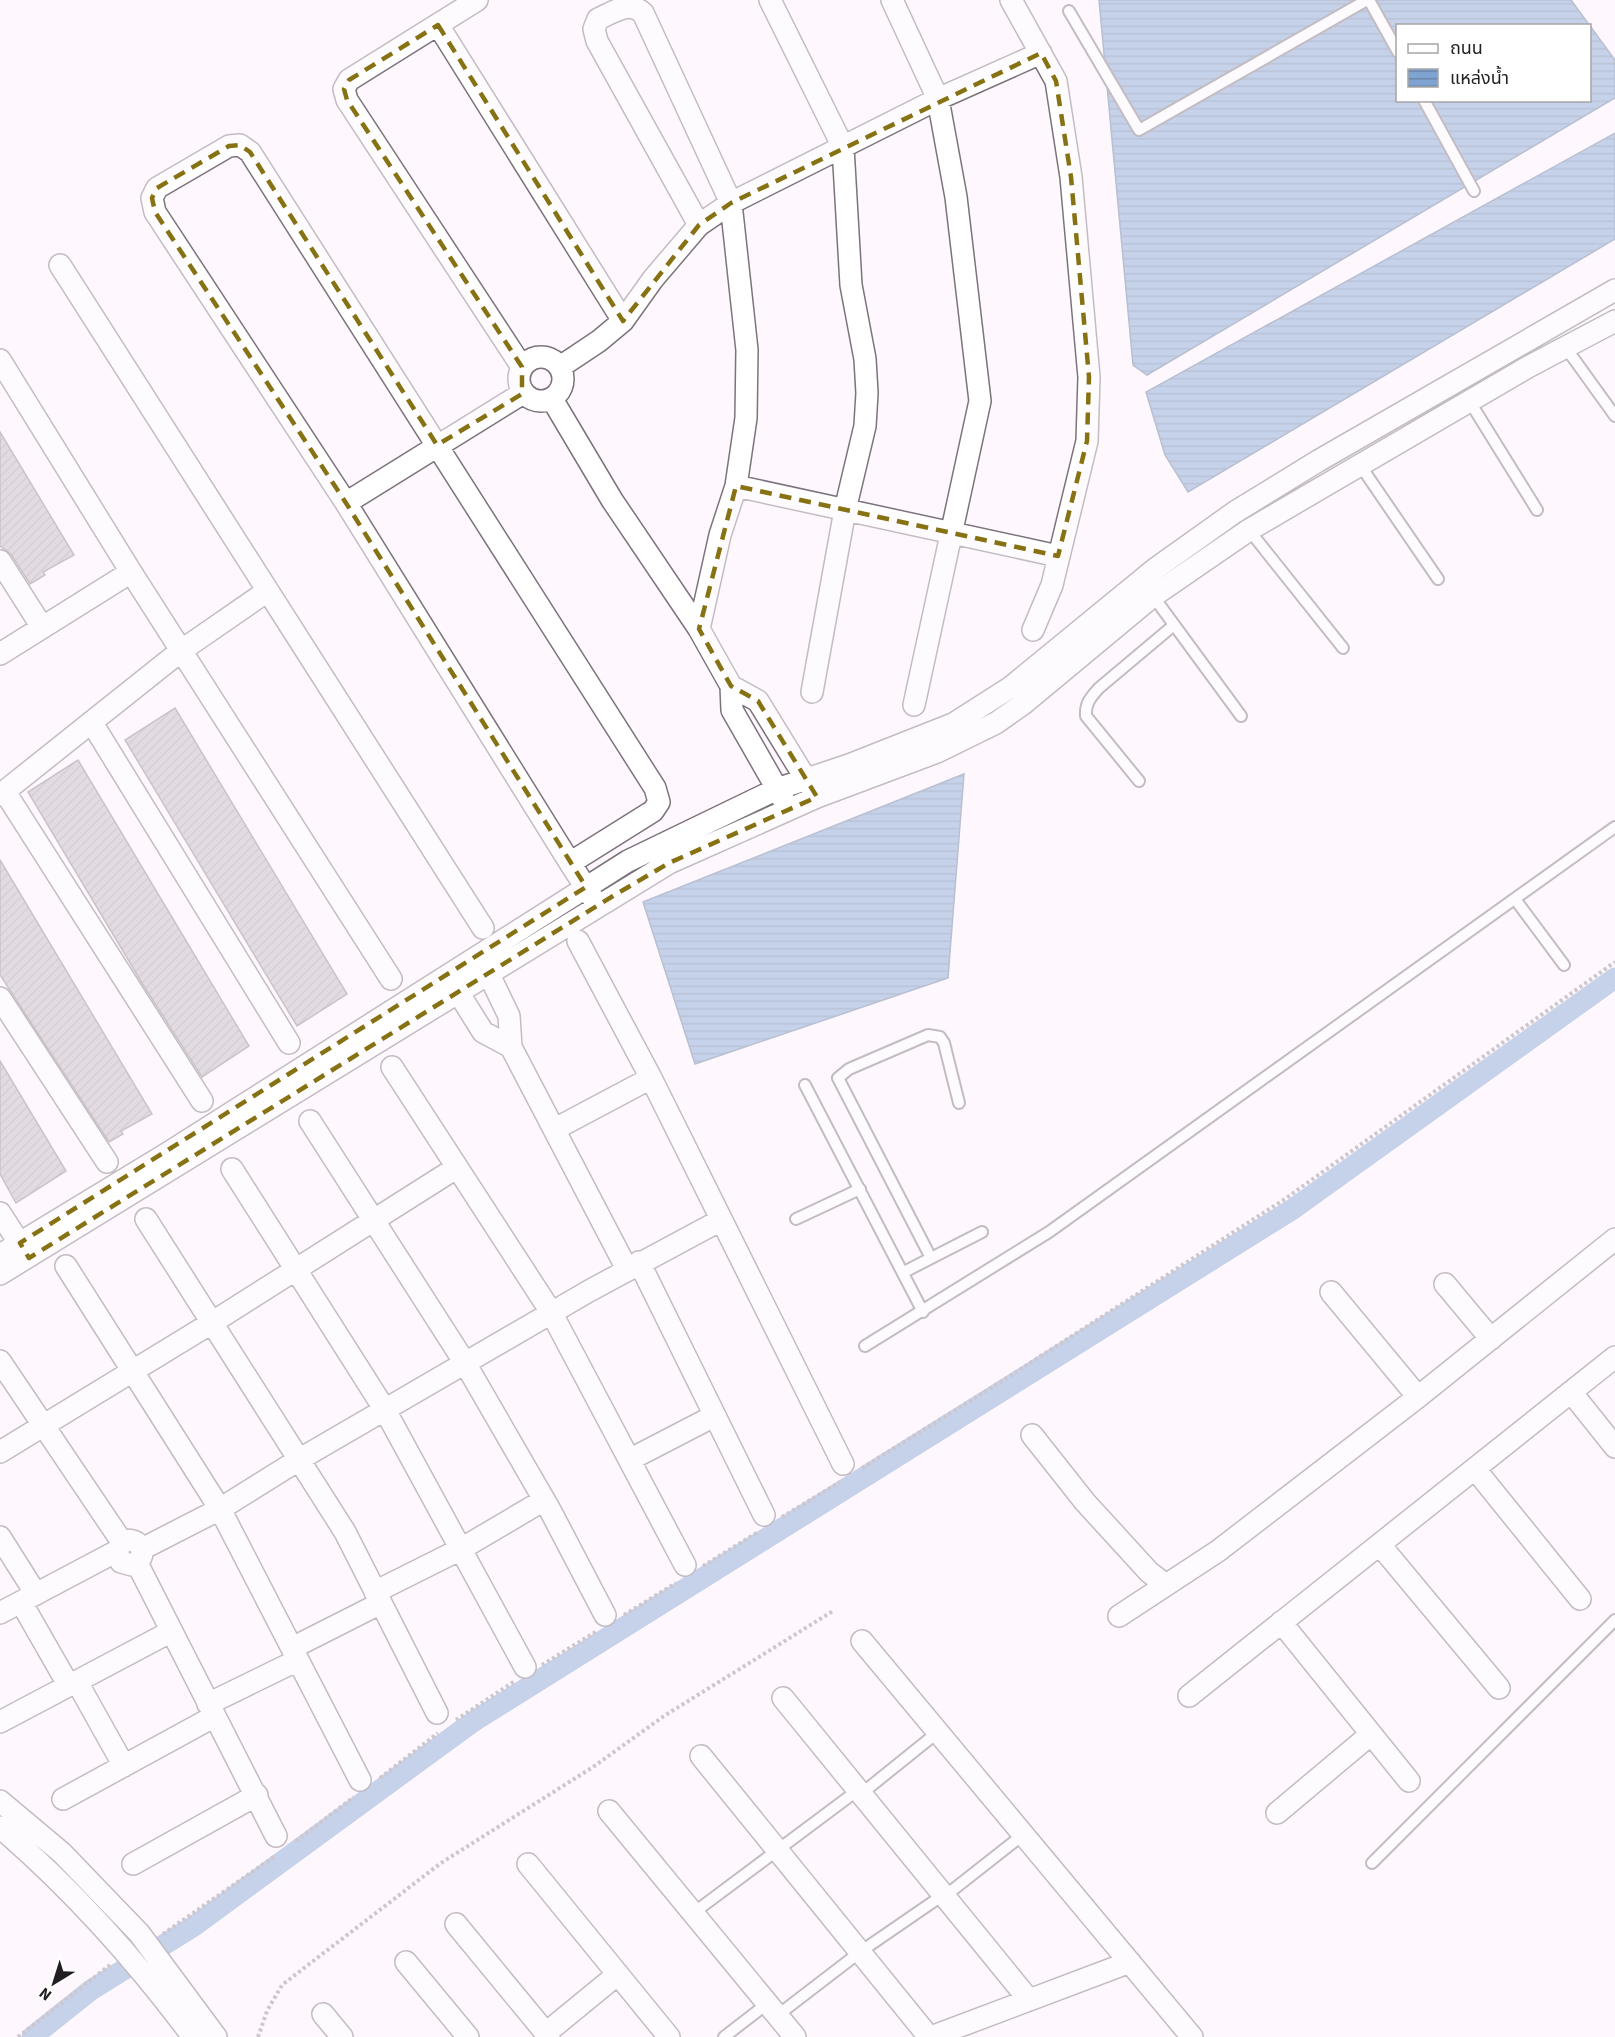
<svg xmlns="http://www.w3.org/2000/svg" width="1615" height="2037" viewBox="0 0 1615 2037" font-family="'Source Sans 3','Noto Sans Thai',sans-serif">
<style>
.water{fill:url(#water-rules);stroke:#647c9d;stroke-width:1.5;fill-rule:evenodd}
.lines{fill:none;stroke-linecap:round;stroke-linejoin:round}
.canal{stroke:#80a4d2;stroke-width:21}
.building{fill:url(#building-hatch);stroke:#8d838c;stroke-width:1.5}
.service-casing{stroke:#7d737c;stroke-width:14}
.minor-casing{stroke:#7d737c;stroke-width:24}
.path{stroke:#928d92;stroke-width:4;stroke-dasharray:3 3;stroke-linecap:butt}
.service{stroke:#fff;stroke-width:10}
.minor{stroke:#fff;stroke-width:21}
.marked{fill:none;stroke:#877213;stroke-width:4.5;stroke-dasharray:12 8;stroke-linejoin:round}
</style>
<defs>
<pattern id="water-rules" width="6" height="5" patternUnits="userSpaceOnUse" patternTransform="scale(1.5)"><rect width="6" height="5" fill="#80a4d2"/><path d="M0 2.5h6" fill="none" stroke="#6885aa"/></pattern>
<pattern id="building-hatch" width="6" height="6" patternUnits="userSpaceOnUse" patternTransform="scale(1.5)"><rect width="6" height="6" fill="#c3b8c2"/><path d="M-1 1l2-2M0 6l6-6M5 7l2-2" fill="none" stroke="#a79ea6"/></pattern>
</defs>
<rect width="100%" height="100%" fill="#fef7fd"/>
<!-- water -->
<path class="water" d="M1099 0H1571L1615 60V98L1147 375 1133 365ZM1398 26H1590V100H1398Z
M1615 133V239L1188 492 1165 455 1146 392Z
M964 774 948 978 695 1064 643 902Z"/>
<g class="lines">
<!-- canal -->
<path class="canal" d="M32 2037 91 1990 194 1926 474 1721 1293 1209 1615 978"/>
</g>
<!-- building -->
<path class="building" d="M0 432 74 555 43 572 45 575 30 584 11 554 0 546Z
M175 708 347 994 297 1026 125 740Z
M78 760 249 1046 202 1077 142 983 28 792Z
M0 860 152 1114 121 1131 123 1134 109 1142 0 975Z
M0 1061 66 1171 16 1203 0 1174Z"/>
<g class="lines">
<defs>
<path id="service" d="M1369 0 1398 52
M1069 11 1139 130 1367 0
M1424 100 1474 191
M1566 348 1615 416
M1470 402 1537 510
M1360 465 1438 579
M1249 530 1343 648
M1153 596 1241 716
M1139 781 1086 716C1085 703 1091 697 1099 688L1174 625
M1515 899 1564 965
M805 1085 923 1312
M796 1219 860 1189
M931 1258 838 1078 849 1069 928 1035 940 1037 944 1043 959 1103
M904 1272 982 1232
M865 1346 1049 1232 1615 827
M861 1794 938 1732
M1372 1863 1615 1620
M945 1896 1024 1834
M692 1914 858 1790
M778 2015 860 1952 943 1895
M724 2037 768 2003"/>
<path id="minor" d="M477 0 349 80 344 89 347 100 522 367
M770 0 843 147 851 285 865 359 867 393 865 426 845 510 812 692
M892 0 938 99 956 197 980 401 914 705
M1011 0 1056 81 1071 177 1089 377 1087 441 1052 585 1033 630
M438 25 623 321
M60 265 483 928
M519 379a22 22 0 1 1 44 0a22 22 0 1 1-44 0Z
M0 360 131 572 391 979
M560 367 599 341 623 321 653 279 699 225 731 203 938 99 1041 53
M552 399 612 500 699 629 731 686 732 710 784 801
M736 486 1058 556
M346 503 523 393
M0 561 42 627
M699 629 720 535 736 486 746 418 747 350 731 203 643 13C629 0 614 12 598 19L594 29 597 41 699 225
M0 654 131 572
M731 686 758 701 812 789
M92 723 289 1043
M5 792 202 1101
M0 795 182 650 266 592
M570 863 653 811 659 802 655 788 250 152 240 145 229 146 157 188 152 198 155 212 346 503 570 863 592 897
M578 941 651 1078 843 1464
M482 960 509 1016 511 1047 627 1269
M451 981 483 1032 511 1047
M0 998 107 1162
M392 1067 551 1312 685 1565
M310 1121 465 1363 550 1510 605 1615
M555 1129 651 1078
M232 1169 385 1410 525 1667
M0 1213 27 1255
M146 1219 345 1532 437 1713
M0 1255 168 1153 628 861 777 789 849 765 953 724 1011 687 1155 569 1235 512 1318 461 1615 290
M639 1262 764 1515
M66 1266 220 1509 360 1780
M0 1274 669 863 817 797 937 752 996 723 1023 704 1153 596 1249 530 1528 367 1615 321
M1445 1284 1491 1339
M1331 1292 1418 1397
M0 1361 122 1542
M1571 1392 1615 1447
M1032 1435 1085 1502 1149 1572 1166 1585
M0 1452 213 1322 456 1168
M631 1459 714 1416
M1475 1469 1580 1599
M0 1537 36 1594
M1380 1545 1499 1688
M142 1549 220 1509 300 1459 589 1291 721 1220
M137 1563 276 1836
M375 1592 461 1549 544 1500
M21 1602 69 1686
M0 1613 117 1551 122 1542C140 1534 151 1558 132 1565L121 1562 117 1551
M1119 1616 1218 1551 1418 1397 1615 1239
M1281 1622 1409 1781
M862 1641 1192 2037
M292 1648 381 1603
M77 1682 124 1766
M1189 1696 1615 1357
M783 1698 1029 2000
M208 1704 298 1660
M0 1722 170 1632
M701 1756 929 2037
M63 1799 215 1716
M0 1801 62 1853 139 1933 216 2037
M609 1811 795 2037
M1277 1813 1370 1735
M0 1827C73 1890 136 1960 193 2037
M133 1864 257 1795
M528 1864 669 2037
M456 1924 549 2037
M406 1962 468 2037
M323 2014 342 2037
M546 2033 618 1974
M931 2037 1130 1962"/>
</defs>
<!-- service casing -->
<use href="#service" class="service-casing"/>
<!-- minor casing -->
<use href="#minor" class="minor-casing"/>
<!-- path -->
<path class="path" d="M862 1468 999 1383 1285 1199 1615 962
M782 1517 840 1482
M703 1566 758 1532
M624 1615 676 1583
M542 1665 597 1631
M456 1720 515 1681
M380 1778 438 1733
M296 1841 354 1797
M163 1934 275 1856
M18 2037 110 1965
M258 2037 267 2011 282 1985 441 1863 593 1767 664 1716 833 1611"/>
<!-- service -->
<use href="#service" class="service"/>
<!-- minor -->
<use href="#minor" class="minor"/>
</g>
<!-- marked area -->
<path d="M0 0H1615V2037H0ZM438 25 623 321 699 225 731 203 1041 53 1056 81 1071 177 1089 377 1087 441 1058 556 736 486 699 629 731 686 758 701 817 797 669 863 613 896 29 1258 20 1243 586 887 346 503 155 212 152 198 157 188 229 146 240 145 250 152 437 445 522 394V367L347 100 344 89 349 80Z" fill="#fef7fd" fill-opacity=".55" fill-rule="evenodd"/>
<path class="marked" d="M438 25 623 321 699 225 731 203 1041 53 1056 81 1071 177 1089 377 1087 441 1058 556 736 486 699 629 731 686 758 701 817 797 669 863 613 896 29 1258 20 1243 586 887 346 503 155 212 152 198 157 188 229 146 240 145 250 152 437 445 522 394V367L347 100 344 89 349 80Z"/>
<!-- legend -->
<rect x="1396" y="24" width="195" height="78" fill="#ffffff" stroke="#a7a5a7" stroke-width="1.5"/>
<rect x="1408" y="44" width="30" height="9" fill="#ffffff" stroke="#a7a5a7" stroke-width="1.5"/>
<text x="1450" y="54" font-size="18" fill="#221e22">ถนน</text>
<rect x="1408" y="69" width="30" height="18" fill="url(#water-rules)" stroke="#a7a5a7" stroke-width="1.5"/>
<text x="1450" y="84" font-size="18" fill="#221e22">แหล่งน้ำ</text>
<!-- north arrow -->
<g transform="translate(54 1983) rotate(218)" stroke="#ffffff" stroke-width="4.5" paint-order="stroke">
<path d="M0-4.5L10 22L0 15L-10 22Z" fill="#221e22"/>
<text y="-9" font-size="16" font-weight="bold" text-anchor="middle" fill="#221e22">N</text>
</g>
</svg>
